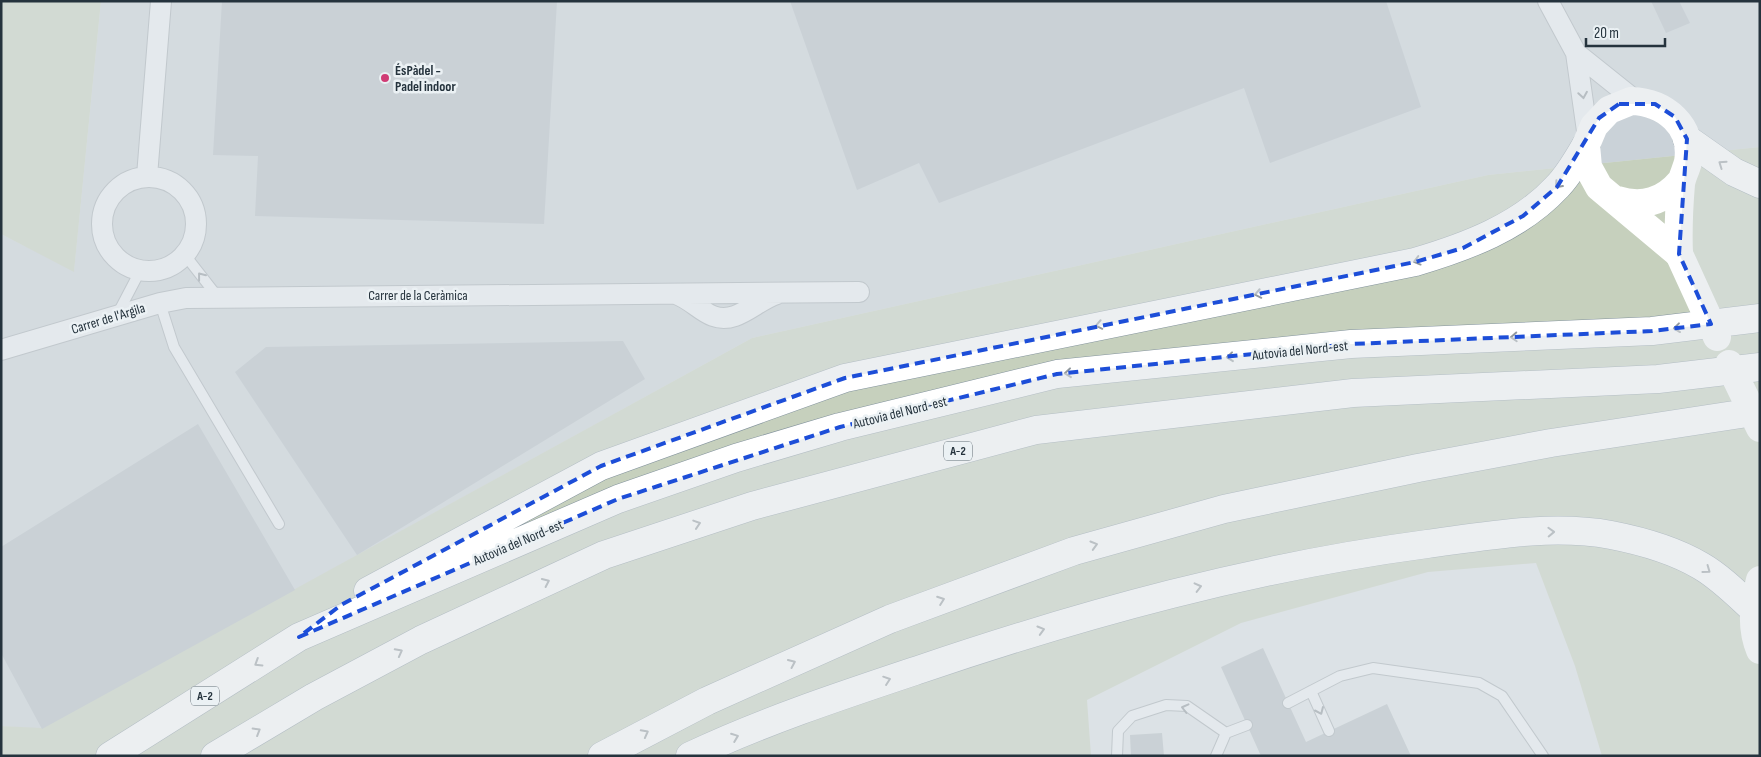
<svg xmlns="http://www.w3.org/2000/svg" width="1761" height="757" viewBox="0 0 1761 757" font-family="'Sofia Sans Condensed',sans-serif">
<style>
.built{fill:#cad2d8}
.green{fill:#c6d0bd}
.building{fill:#b3bdc3}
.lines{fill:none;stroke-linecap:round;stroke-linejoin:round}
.lane-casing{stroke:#a1aab0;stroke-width:12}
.street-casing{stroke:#a1aab0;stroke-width:22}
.highway-casing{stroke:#83939d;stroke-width:29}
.lane{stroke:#eef2f5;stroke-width:10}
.street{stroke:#eef2f5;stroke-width:20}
.secondary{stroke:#fff;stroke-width:28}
.highway{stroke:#fff;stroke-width:28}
.secondary-bridge{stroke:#fff;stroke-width:28}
.oneway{stroke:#8a9299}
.oneway2{stroke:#92999e}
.marked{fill:none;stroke:#1d4ed8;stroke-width:4;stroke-dasharray:10 6;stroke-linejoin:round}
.poi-dot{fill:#d03c75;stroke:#ebf1f4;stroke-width:2}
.labels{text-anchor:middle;stroke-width:5;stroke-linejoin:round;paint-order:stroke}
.shield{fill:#ebf1f4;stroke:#606c74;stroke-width:1}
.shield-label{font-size:12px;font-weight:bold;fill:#25333d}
.poi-label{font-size:14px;font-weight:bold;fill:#25333d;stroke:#ebf1f4;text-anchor:start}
.street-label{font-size:14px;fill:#25333d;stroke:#ebf1f4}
</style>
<rect width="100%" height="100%" fill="#dce2e6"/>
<!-- built -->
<path class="built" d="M101 1H1760V147L1488 175 752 338 42 729 1 726V234L74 271Z"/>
<!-- green -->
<path class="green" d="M1 1H101L74 272 1 234Z
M1760 147V756H1602L1575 666 1536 563 1428 572 1241 623 1087 700 1091 756H1V726L42 728 752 338 1488 175Z"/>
<!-- building -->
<path class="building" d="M222 1H557L544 224 255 216 258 156 213 155Z
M790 1H1386L1421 107 1270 163 1244 88 939 203 919 163 857 190Z
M1651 1H1679L1690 23 1666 33Z
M623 341 645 379 357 555 235 372 266 347Z
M198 424 295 590 42 729 1 653V547Z
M1263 648 1306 742 1387 704 1411 756H1261L1221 667Z
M1162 733 1164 756H1131L1130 735Z"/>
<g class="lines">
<defs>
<path id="lane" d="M185 255 217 296
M160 303 174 347 279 524
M117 315 140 271
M1311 691 1329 731
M1288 703 1340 676 1373 668 1479 683 1502 696 1543 756
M1117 756 1118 731 1132 716 1166 705 1187 706 1226 733
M1216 756 1226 733 1247 725"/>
<path id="street" d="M1548 1 1576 53 1588 138
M1576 53 1636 101
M147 176 161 1
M102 224a47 47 0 1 1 94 0a47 47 0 1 1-94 0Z
M676 294C690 299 700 311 713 316 737 325 755 301 777 294
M1 350 160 303 186 298 859 292"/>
<path id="highway" d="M1687 139 1734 172 1760 184
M368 591 601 466 845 378 1415 262C1466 247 1520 227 1557 187 1569 175 1577 160 1586 145
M110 756 299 637 618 499 736 458 840 427 1057 374 1351 344 1652 331 1760 318
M215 756 314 697 421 640 604 555 752 506 1036 430 1353 393 1658 379 1760 367
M602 756 707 701 890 619 1074 551 1224 509 1418 468 1551 443 1760 411
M690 756C764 721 843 695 921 669 1086 613 1254 567 1427 544 1487 536 1551 524 1611 535 1642 541 1674 550 1701 566 1720 577 1737 594 1753 609"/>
</defs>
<!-- lane casing -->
<use href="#lane" class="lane-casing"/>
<!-- street casing -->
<use href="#street" class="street-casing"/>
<!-- highway casing -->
<use href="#highway" class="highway-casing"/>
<!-- lane -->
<use href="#lane" class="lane"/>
<!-- street -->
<use href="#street" class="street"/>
<!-- secondary -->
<path class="secondary" d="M1631 101C1665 102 1694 126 1688 162 1686 170 1682 177 1681 184 1679 208 1678 231 1679 254L1599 187 1588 167 1586 145 1594 126 1609 110Z
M1617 200C1643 208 1664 201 1681 181
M1760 580C1754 604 1750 626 1760 650"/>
<!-- highway -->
<use href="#highway" class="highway"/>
<!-- secondary-bridge -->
<path class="secondary-bridge" d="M1679 254 1717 337
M1729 364 1760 428"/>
</g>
<!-- one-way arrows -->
<defs><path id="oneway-chevron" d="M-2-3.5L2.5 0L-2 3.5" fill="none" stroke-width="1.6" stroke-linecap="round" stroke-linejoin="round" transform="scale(1.25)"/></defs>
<g class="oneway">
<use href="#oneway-chevron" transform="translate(1583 95) rotate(81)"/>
<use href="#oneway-chevron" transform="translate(201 276) rotate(-128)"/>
<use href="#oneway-chevron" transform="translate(1185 708) rotate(-166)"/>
<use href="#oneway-chevron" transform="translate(1320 711) rotate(66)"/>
</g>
<g class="oneway2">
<use href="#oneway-chevron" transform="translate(1722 164) rotate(-145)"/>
<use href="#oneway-chevron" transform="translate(1558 185) rotate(132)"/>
<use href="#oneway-chevron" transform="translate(1417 261) rotate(165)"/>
<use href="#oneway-chevron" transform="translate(1258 294) rotate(169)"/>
<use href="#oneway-chevron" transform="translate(1099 325) rotate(169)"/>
<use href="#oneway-chevron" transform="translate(1677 328) rotate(173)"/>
<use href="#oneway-chevron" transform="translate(1514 337) rotate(177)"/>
<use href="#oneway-chevron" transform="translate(1230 357) rotate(174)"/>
<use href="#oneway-chevron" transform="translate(1068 373) rotate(174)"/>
<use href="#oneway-chevron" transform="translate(697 524) rotate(-18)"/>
<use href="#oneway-chevron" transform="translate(1551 532) rotate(-2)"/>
<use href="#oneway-chevron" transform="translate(1094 545) rotate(-16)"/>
<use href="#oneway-chevron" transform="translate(1707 570) rotate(36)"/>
<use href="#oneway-chevron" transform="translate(546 582) rotate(-25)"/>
<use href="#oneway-chevron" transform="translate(1198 587) rotate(-14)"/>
<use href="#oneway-chevron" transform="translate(941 600) rotate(-20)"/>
<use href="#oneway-chevron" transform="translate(1041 630) rotate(-16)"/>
<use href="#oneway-chevron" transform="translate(399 652) rotate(-28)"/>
<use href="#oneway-chevron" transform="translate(258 663) rotate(148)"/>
<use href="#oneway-chevron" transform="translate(792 663) rotate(-24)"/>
<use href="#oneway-chevron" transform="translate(887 680) rotate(-19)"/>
<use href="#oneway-chevron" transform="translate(257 731) rotate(-31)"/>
<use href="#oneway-chevron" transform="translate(645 733) rotate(-28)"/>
<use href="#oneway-chevron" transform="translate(735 737) rotate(-21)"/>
</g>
<!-- marked area -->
<path d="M0 0H1761V757H0ZM1619 104H1655L1675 117 1687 139 1679 254 1711 324 1652 331 1351 344 1057 374 840 427 618 499 299 637 341 605 601 466 845 378 1415 262 1463 248 1523 216 1557 187 1599 118Z" fill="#dce2e6" fill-opacity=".55" fill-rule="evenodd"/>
<path class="marked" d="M1619 104H1655L1675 117 1687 139 1679 254 1711 324 1652 331 1351 344 1057 374 840 427 618 499 299 637 341 605 601 466 845 378 1415 262 1463 248 1523 216 1557 187 1599 118Z"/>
<!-- markers -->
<circle class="poi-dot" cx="385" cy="78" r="5"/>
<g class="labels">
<!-- shield labels -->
<g class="shield">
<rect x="944" y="441.5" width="28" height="19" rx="4"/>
<rect x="191" y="686.5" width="28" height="19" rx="4"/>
</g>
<g class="shield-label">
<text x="958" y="455">A-2</text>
<text x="205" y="700">A-2</text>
</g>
<!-- poi labels -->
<g class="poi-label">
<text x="395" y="75">ÉsPàdel -<tspan x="395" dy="16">Padel indoor</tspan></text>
</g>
<!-- street labels -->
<g class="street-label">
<text x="418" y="300">Carrer de la Ceràmica</text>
<text transform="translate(108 318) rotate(-17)" y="5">Carrer de l'Argila</text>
<text transform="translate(1300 350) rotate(-6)" y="5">Autovia del Nord-est</text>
<text transform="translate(900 412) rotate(-14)" y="5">Autovia del Nord-est</text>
<text transform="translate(518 542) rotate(-23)" y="5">Autovia del Nord-est</text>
</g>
</g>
<!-- border -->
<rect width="1761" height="757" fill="none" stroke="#25333d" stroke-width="5"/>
<!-- scale -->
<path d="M1586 38v8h79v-8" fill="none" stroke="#25333d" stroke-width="2.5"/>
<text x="1594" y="38" font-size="15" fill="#25333d" stroke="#ebf1f4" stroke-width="4" paint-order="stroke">20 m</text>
</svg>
